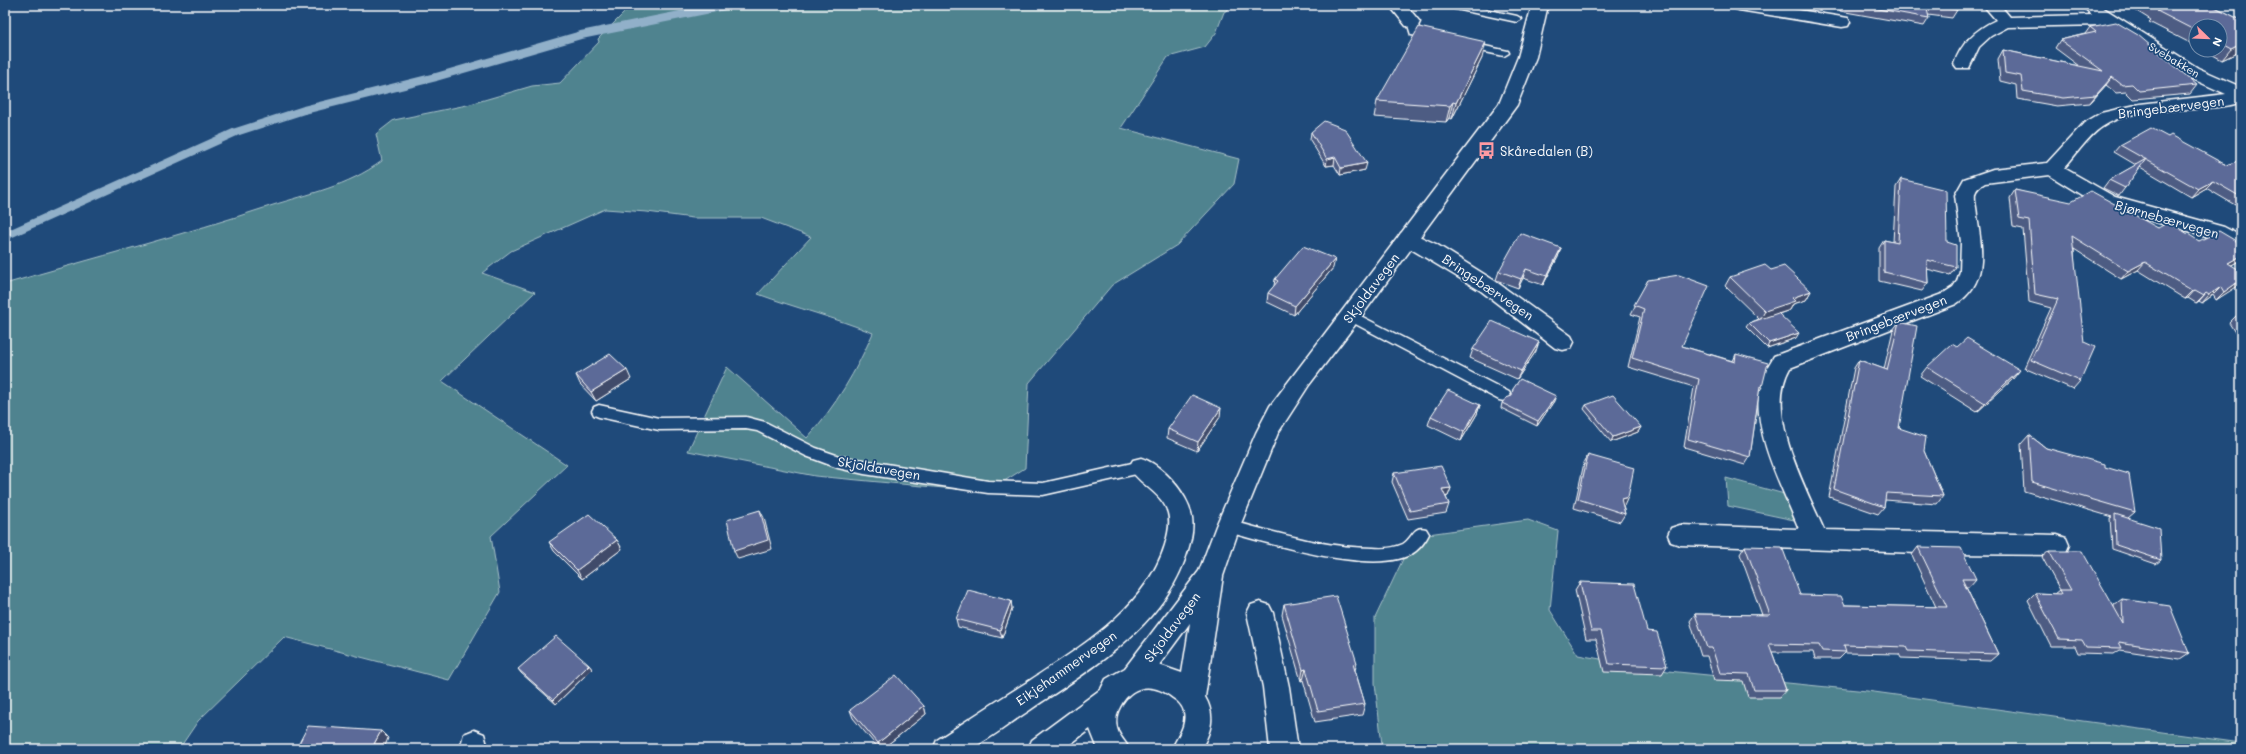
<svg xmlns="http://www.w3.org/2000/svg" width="2246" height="754" viewBox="0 0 2246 754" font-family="Mali,sans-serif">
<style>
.green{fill:#4f838f;stroke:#a7c1c7}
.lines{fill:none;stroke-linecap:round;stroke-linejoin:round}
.stream{stroke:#91b0c9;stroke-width:8}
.lane-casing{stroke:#fff;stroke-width:3}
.street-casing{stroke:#fff;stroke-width:3}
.secondary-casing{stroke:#fff;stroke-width:3}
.lane{fill:#1f4a7a;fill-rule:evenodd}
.street{fill:#1f4a7a;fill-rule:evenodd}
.secondary{fill:#1f4a7a;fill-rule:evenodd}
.wall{fill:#4e5c83;stroke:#fff}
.shaded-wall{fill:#404b6a;stroke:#fff}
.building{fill:#5b6b98;stroke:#fff}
.labels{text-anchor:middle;stroke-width:3.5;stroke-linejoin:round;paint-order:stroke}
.far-street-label{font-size:11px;fill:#fff;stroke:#1f4a7a}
.street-label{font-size:13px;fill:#fff;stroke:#1f4a7a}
.poi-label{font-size:13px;fill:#fff;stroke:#1f4a7a;text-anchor:start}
</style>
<rect width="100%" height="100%" fill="#1f4a7a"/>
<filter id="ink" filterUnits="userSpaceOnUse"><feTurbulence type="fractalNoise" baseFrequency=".025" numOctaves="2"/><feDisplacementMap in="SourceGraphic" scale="8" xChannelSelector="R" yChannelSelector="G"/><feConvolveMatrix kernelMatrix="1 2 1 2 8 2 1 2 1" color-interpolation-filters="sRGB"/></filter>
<g filter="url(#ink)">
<!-- green -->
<path class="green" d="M632 5H1235L1224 12 1216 33 1205 47 1168 57 1121 128 1239 159 1234 184 1177 245 1112 285 1029 383 1025 468 987 492 815 476 688 451 727 367 807 438C836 406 856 371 873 333 836 318 796 308 758 294L811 237 761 218H693L647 212 605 209 511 251 482 273 535 292 442 381 567 465 491 536 500 592 449 680 284 637 198 721 179 749H5V284C93 258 183 235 270 206 311 193 346 187 382 161L376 134 394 120 467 105 532 86 560 83 599 42 598 39Z
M1726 478 1799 498 1808 523 1728 506Z
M1528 520 1558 531 1550 610 1578 655 1668 671 1867 691 2241 743V749H1386L1382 745 1375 683V618L1414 536Z"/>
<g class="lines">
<!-- stream -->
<path class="stream" d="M5 236 236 132 304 110 436 77 581 35 730 5"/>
<defs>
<path id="lane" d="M1446 5H1466L1517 16 1522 19 1517 22 1451 8Z
M1412 19 1417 22 1420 31 1436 35V39L1411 35 1407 22Z
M1466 42 1508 51 1509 53 1504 56 1462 47 1461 45Z
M1351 311 1509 392 1511 396 1509 400 1504 401 1499 400 1346 319 1344 316 1346 313Z
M599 405 659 418 746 417 765 422 816 448 839 456 988 481 1043 483 1141 461 1146 463 1148 467 1146 471 1141 473 1043 495 988 493 864 474 838 468 806 456 757 431 746 429 659 430 599 417 594 415 592 411 594 407Z
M1228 520C1275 532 1324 548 1373 548 1383 549 1394 548 1403 544 1413 538 1413 525 1426 529L1429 534C1426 540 1421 547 1416 551 1382 579 1268 543 1228 532L1223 531 1220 526 1223 521Z"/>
<path id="street" d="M1389 5H1406L1420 22 1418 26H1406Z
M1731 5H1769L1842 17 1848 18 1850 22 1848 26 1842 27 1739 10 1733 8Z
M1983 5H2000L2010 17 2092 15 2081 5H2099L2198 68 2241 87V99L2235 104C2195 114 2137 103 2102 127 2087 137 2076 155 2064 168L2115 197 2224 227 2241 236V251L2210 237 2101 207 2049 175 1985 183C1980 186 1976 189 1975 194 1974 200 1977 210 1977 216 1982 249 1989 283 1956 304L1790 368C1764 413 1805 486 1824 530L2057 535 2066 538 2069 545 2066 552 2057 555 1948 554 1680 545 1671 542 1668 535 1671 528 1680 525 1799 529C1783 489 1754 436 1759 392 1760 378 1767 368 1774 356L1942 294 1953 287 1957 281 1960 271 1961 242 1955 195 1964 179 1993 169 2047 163 2084 123 2101 113 2140 104 2226 94 2186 76 2106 25 2008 27 1991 36 1979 47 1969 68H1957L1954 64C1961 43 1976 29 1996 20Z
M1408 231 1436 244 1495 281 1571 336 1574 342 1571 348 1563 350 1555 348 1481 291 1401 243 1398 238 1401 233Z
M1141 458C1158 463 1176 482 1185 498 1195 515 1194 531 1188 550 1166 626 1092 668 1030 710 1011 722 992 738 972 748 965 752 942 749 933 749L937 740C968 720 998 700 1029 681 1082 646 1145 609 1165 545 1168 535 1171 523 1168 513 1163 493 1138 484 1129 467L1133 460Z
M1260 602 1269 605 1273 613 1289 687 1298 749H1270L1263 687 1247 613 1251 605Z
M474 730 484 734 488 749H460L464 734Z"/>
<path id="secondary" d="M1532 5H1548L1536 57 1517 105 1358 321 1309 385 1278 433 1240 526 1223 576 1205 697C1216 716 1211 732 1201 749H1172C1177 737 1187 726 1184 712 1183 706 1178 701 1173 698 1153 682 1132 684 1120 707 1116 714 1115 723 1118 731 1120 737 1126 742 1129 749H1098L1090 729 1064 749H1028L1032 740 1101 689 1106 679 1125 668 1199 571 1216 526 1256 433 1270 406 1499 104 1518 57ZM1190 623 1182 673 1159 665Z"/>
</defs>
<!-- lane casing -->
<use href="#lane" class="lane-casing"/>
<!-- street casing -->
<use href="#street" class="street-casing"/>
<!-- secondary casing -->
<use href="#secondary" class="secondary-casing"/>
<!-- lane -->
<use href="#lane" class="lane"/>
<!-- street -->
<use href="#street" class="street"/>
<!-- secondary -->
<use href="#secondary" class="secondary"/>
</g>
<!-- wall -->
<path class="wall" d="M1840 5H1956L1957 10 1952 18 1928 15 1929 18 1924 26 1840 11Z
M2033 5H2065L2063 8 2034 6Z
M2127 5H2211L2241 20V51L2222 60 2204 50H2220V26H2196V46L2149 22 2151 20Z
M2232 5H2241V7Z
M2090 27 2197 85 2190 94 2133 99 2126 92 2116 93 2106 85 2090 103 2057 106 2017 99 2016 85 2000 81 1998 59 2003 50 2079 66 2055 48 2060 40 2085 34Z
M1482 58 1452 119 1449 118 1446 122 1374 117 1377 101Z
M1311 132 1365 170 1340 175 1334 165 1326 166 1310 140Z
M2168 137 2226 165 2241 160V201L2235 205 2206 188 2191 197 2140 167 2119 196 2103 188 2109 180 2136 165 2114 152 2120 145Z
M1901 179 1947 242 1956 267 1950 275 1927 269 1928 283 1922 291 1879 281V248L1884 240 1893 242 1896 187Z
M2015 190 2158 228 2199 241 2241 244V260L2231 265 2241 283 2216 300 2213 295 2202 303 2199 301 2196 303 2188 298 2185 299 2138 270 2121 279 2074 249 2080 381 2073 389 2024 368 2051 308 2029 302 2023 229 2013 227 2010 198Z
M1561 248 1558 257 1543 285 1523 278 1518 288 1496 280 1499 271Z
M1333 268 1294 315 1267 302 1268 293 1274 286 1275 279Z
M1771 270 1811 291 1806 300 1793 304 1790 310 1779 314 1796 338 1767 348 1746 327 1749 323 1759 319 1725 286 1730 277Z
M1648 280 1682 346 1733 361 1736 354 1762 387 1759 392 1750 457 1745 465 1684 447 1694 387 1628 367 1640 317 1631 314Z
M2238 314H2241V342L2229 323Z
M1899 322V428L1924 451 1943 496 1937 504 1885 500 1884 507 1878 514 1829 497 1854 368 1859 360 1884 369 1893 330Z
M1473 349 1536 351 1517 379 1470 358Z
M1927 367 2013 379 1977 412 1920 376Z
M576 375 631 379 596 401 580 384Z
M1513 389 1554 401 1537 426 1501 408 1502 403 1511 396Z
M1480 405 1477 414 1461 441 1428 425 1431 416Z
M1586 405 1641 427 1638 432 1611 442 1584 409Z
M1220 417 1197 451 1167 438 1168 429Z
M2029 435 2046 448 2105 467 2135 512 2128 518 2161 560 2156 564 2112 549 2110 518 2112 517 2024 491 2021 444Z
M1588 455 1624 506H1623L1625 514 1620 522 1574 508 1584 463Z
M1394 473 1451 488 1448 496 1446 497 1449 504 1446 513 1408 519 1392 482Z
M617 540 622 549 582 579 554 551 549 542Z
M1745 546 1800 595 1845 605 1936 607 1912 555 1918 547 1976 579 1969 587H1966L1998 654 1990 661 1901 658 1899 654 1845 653 1839 659H1815L1813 652H1772L1786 690 1780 697H1748L1743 681 1714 680 1707 656H1701L1690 621 1695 614 1762 615 1740 554Z
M2049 551 2114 608V605L2122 599 2189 653 2180 659 2120 650 2114 654 2078 653 2075 646H2051L2028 600 2035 593 2055 594 2060 590 2042 557Z
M1580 582 1647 631 1667 666 1662 674 1604 672 1596 639H1586L1575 590Z
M1011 601 1012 609 1002 638 958 627 956 619Z
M1284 604 1357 663 1355 670 1365 704 1362 715 1315 722 1303 680 1301 681 1282 615Z
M589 665 592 669 556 704 521 673 518 669Z
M924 706 926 714 882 749H879L853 718 850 710Z"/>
<!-- shaded-wall -->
<path class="shaded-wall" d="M1486 42 1482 58 1452 119 1456 103Z
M2241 44V51L2222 60 2231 49Z
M2112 77 2106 85 2090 103 2096 95Z
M1453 102 1449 118 1446 122 1450 106Z
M1335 157 1334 165 1326 166 1327 159Z
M1367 163 1365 170 1340 175 1341 168Z
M2213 181 2206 188 2191 197 2198 189Z
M2241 198V201L2235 205Z
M1561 248 1558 257 1543 285 1547 276Z
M2241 256V260L2220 271 2228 263Z
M1335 259 1333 268 1294 315 1295 306Z
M2145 262 2138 270 2121 279 2128 271Z
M1526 269 1523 278 1518 288 1521 279Z
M2241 280V284L2216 300 2224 292Z
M2221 287 2213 295 2202 303 2209 295Z
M2195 290 2188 298 2185 299 2193 291Z
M1811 291 1806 300 1793 304 1790 310 1760 320 1765 311 1792 298Z
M2206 293 2199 301 2196 303Z
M1799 333 1796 338 1767 348 1769 343Z
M1539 342 1536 351 1517 379 1521 371Z
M627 370 631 379 596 401 591 392Z
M2020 370 2013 379 1977 412 1985 403Z
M1556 396 1554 401 1537 426 1538 421Z
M1480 405 1477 414 1461 441 1464 432Z
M1221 408 1220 417 1197 451 1198 442Z
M1641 427 1638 432 1611 442 1613 437Z
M1451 488 1448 496 1439 498 1442 489Z
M1628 497 1624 506 1616 508 1621 499Z
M760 510 764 518 772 549 738 559 734 551Z
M617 540 622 549 582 579 577 570Z
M1011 601 1012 609 1002 638 1000 630Z
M589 665 592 669 556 704 553 700Z
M1306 669 1303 680 1301 681 1303 670Z
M924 706 926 714 882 749H880L878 743Z
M381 731 388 738 385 746 388 749H380L374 744Z"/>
<!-- building -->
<path class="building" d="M1855 5H1956L1957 10 1926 5 1929 18Z
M2152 5H2211L2241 20V44L2231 49 2220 43V26H2196V31L2157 11 2161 10Z
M2116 22 2138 35 2197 85 2139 91 2132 84 2122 85 2112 77 2096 95 2063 98 2023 91 2021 76 2005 73 2003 50 2103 71 2060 40 2096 32 2090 27Z
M1419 27 1486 42 1456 103 1453 102 1450 106 1377 101Z
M1324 121 1345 129 1367 163 1341 168 1335 157 1327 159 1311 132Z
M2151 128 2168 137 2171 135 2226 165 2241 160V197L2213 181 2198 189 2120 145Z
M2146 159 2125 188 2109 180Z
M1901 179 1946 190 1947 242 1956 245V267L1927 260 1928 283 1884 272V240L1898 243Z
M2015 190 2071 202 2091 191 2158 228 2169 222 2199 241 2219 231 2241 244V256L2228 263 2241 271V280L2224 292 2221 287 2209 295 2206 293 2204 295 2195 290 2193 291 2145 262 2128 271 2072 236 2084 342 2095 347 2080 381 2031 360 2058 299 2035 294 2029 221 2019 219Z
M1520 233 1561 248 1547 276 1526 269 1521 279 1499 271Z
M1303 246 1335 259 1295 306 1268 293 1278 281 1275 279Z
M1765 265 1771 270 1784 266 1811 291 1792 298 1795 301 1765 311 1730 277Z
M1679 275 1709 286 1682 346 1735 362 1736 354 1768 363 1762 387 1760 386 1750 457 1688 439 1699 379 1632 358 1644 309 1634 305 1648 280Z
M1778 313 1799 333 1769 343 1749 323Z
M2238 314H2241V319Z
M1492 321 1539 342 1521 371 1473 349Z
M1899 322 1917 326 1899 428 1926 437 1924 451 1943 496 1886 493 1884 507 1834 489 1859 360 1887 370Z
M1967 338 2020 370 1985 403 1927 367 1952 344 1957 347Z
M610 354 627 370 591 392 576 375Z
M1520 379 1556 396 1538 421 1502 403 1506 398 1512 396 1513 389Z
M1448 390 1480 405 1464 432 1431 416Z
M1192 395 1221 408 1198 442 1168 429Z
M1613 395 1641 427 1613 437 1586 405Z
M2029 435 2046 448 2105 464V467L2129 474 2135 512 2032 482Z
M1588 455 1634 468 1628 497 1621 499 1625 514 1578 499Z
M1441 466 1451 488 1442 489 1449 504 1410 511 1394 473Z
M760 510 768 540 734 551 727 520Z
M589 514 617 540 577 570 549 542Z
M2115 514 2159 528 2161 560 2116 545Z
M1745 546 1782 547 1800 595 1841 596 1845 605 1947 607 1918 547 1961 548 1976 579H1962L1998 654 1908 651 1906 647 1844 645 1846 652 1822 651 1819 645 1769 644 1786 690H1754L1749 674 1720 673 1712 648H1707L1695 614 1770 615Z
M2049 551H2082L2123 623 2122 599 2170 606 2189 653 2119 642 2122 648 2086 647 2082 640 2059 639 2035 593 2062 594 2060 590H2071Z
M1580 582 1634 584 1647 631 1657 632 1667 666 1609 664 1601 631H1591Z
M968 590 1011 601 1000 630 956 619Z
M1336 596 1357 663 1353 664 1365 704 1318 711 1306 669 1303 670 1284 604Z
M556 636 589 665 553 700 518 669Z
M896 675 924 706 878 743 850 710Z
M308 726 381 731 374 744H383L381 749H284V748L296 749Z"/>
</g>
<!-- icons -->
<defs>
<symbol id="bus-bare" viewBox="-9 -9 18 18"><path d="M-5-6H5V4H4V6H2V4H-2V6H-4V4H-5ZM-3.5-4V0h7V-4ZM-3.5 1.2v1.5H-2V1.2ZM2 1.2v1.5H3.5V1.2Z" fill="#ff9aa2" stroke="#1f4a7a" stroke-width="2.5" paint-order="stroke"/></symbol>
</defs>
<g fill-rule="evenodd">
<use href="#bus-bare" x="1474" y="138" width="25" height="25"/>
</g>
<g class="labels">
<!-- far-street labels -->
<g class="far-street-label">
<text transform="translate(2174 60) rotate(31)" y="4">Svebakken</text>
</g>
<!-- street labels -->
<g class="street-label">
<text transform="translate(2171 107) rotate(-7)" y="5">Bringebærvegen</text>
<text transform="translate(2167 219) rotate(16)" y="5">Bjørnebærvegen</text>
<text transform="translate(1488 287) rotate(34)" y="5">Bringebærvegen</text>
<text transform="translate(1371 288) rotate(-53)" y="5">Skjoldavegen</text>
<text transform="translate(1896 318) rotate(-21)" y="5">Bringebærvegen</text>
<text transform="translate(879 468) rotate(10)" y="5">Skjoldavegen</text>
<text transform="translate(1172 627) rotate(-53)" y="5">Skjoldavegen</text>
<text transform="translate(1066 668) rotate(-35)" y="5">Eikjehammervegen</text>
</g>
<!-- poi labels -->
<g class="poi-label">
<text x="1500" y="156">Skåredalen (B)</text>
</g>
</g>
<!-- margin -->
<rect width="2246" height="754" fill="none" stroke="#1f4a7a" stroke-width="20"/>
<rect x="10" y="10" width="2226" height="734" fill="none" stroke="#fff" stroke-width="1.5" filter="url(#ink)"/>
<!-- north arrow -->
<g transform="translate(2208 38) rotate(113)"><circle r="19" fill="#1f4a7a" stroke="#7992af"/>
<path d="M0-3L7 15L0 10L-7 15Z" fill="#ff9aa2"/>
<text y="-6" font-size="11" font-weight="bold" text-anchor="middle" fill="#ffffff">N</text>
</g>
</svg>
